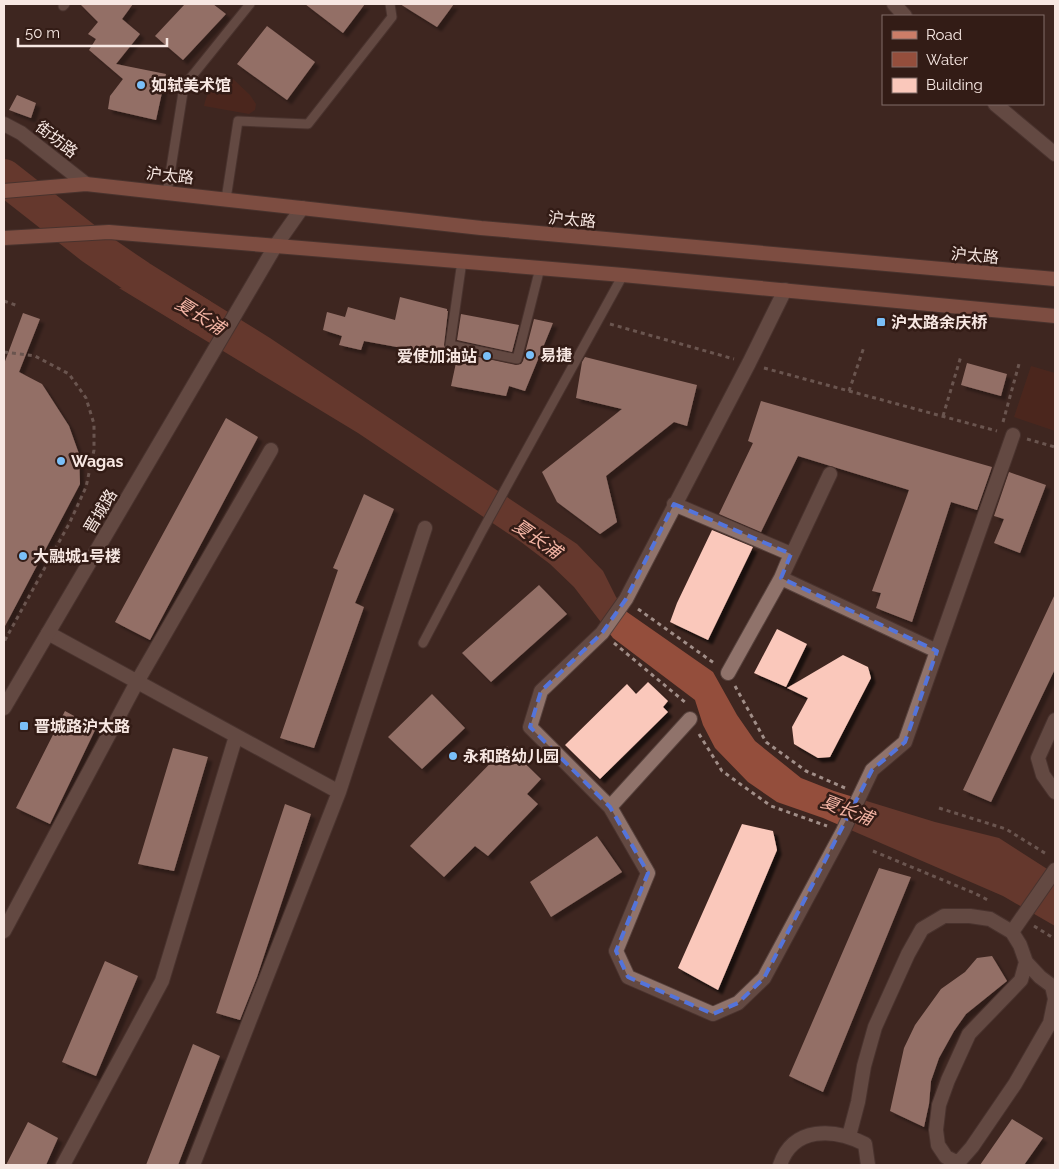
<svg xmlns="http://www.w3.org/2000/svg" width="1059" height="1169" viewBox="0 0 1059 1169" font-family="Raleway,'Noto Sans SC',sans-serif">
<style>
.green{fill:#5b271a}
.water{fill:#944e3c}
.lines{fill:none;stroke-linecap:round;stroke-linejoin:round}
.river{stroke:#944e3c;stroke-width:36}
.building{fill:#fac8bb;filter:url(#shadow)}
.service-casing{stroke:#57423d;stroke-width:11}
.minor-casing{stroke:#57423d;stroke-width:16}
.tertiary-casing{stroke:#57423d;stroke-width:16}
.secondary-casing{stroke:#57423d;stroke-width:16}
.primary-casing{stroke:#57423d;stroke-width:16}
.path{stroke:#a18e88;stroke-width:3;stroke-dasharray:4 4;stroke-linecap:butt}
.service{stroke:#90736b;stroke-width:9}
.minor{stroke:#90736b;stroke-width:14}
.tertiary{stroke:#90736b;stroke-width:14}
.secondary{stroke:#90736b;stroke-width:14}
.primary{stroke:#cb7d68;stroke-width:14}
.marked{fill:none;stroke:#5474da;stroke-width:4;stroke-dasharray:10 6;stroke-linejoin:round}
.poi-dot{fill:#7abff8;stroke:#331c16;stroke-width:2}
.labels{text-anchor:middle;stroke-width:5;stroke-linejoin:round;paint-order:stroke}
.poi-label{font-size:16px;font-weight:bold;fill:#f7e7e2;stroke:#331c16;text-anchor:start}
.street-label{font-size:16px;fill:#f7e7e2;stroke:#331c16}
.water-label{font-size:18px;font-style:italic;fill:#f3b4a4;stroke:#331c16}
</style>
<defs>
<filter id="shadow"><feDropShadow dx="4.5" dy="4.5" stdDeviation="1" flood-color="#0009"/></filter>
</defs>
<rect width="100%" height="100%" fill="#3e2620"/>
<!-- green -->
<path class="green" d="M224 77H231L250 95 256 104 255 110 249 114 204 106C207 92 212 86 224 77Z
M1031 366 1055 373V431L1014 417Z"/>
<!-- water -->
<path class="water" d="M119 288 194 291 270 338 577 544 603 571 616 597 627 612 713 672 737 715 755 741 801 778 834 791 935 822 999 838 1055 874V926L1003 896 823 818 777 802 748 782 715 748 703 725 695 700 613 638 574 587 550 564 521 542 358 433Z"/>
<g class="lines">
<!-- river -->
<path class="river" d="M4 177 92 246 139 278 200 316"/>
</g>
<!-- building -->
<path class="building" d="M80 4H133L122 19 140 34 116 64 166 74 156 120 108 109 110 96 123 79 89 50 96 39 88 34 98 22Z
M185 4H213L226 14 183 60 155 36Z
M305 4H365L343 33Z
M400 4H454L437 27Z
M267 26 315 62 287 100 237 64Z
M17 95 36 103 31 118 9 110Z
M400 297 447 309V311H448L444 345 446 350 516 365 521 364 523 361 534 319 553 323 525 391 509 386 506 396 451 386 457 358 364 341 361 350 339 345 342 336 323 330 327 312 345 317 348 307 395 320Z
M23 313 40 319 19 372 42 384 69 426 79 454 80 484 4 628V364Z
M461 314 519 325 512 352 457 340Z
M585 357 697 385 687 426 674 422 606 476 617 522 600 534 557 502 542 472 622 409 576 398 582 362Z
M967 363 1007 374 1001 396 961 385Z
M761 401 992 467 977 510 951 502 912 622 876 608 881 593 872 591 909 490 798 456 761 532 719 514 753 443 748 441Z
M226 418 258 437 150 640 115 622Z
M1009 472 1046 485 1020 553 994 543 1004 519 994 516Z
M364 494 394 509 355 603 364 607 314 748 280 738 338 570 333 568Z
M712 530 753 547 708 640 670 622 677 603Z
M539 585 567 614 491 682 462 653Z
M1055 594V669L991 802 963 790Z
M777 629 807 644 786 687 754 673Z
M843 655 868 667 871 678 830 757 818 758 794 744 792 727 808 698 787 688Z
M648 682 668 701 663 707 668 712 600 779 565 745 627 684 636 694Z
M432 694 465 728 422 769 388 737Z
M65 711 96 728 50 824 16 808Z
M507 746 541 779 527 794 538 804 488 856 475 846 444 877 410 846Z
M173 748 208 757 174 871 138 864Z
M285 804 311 814 257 977 240 1020 216 1013Z
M742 824 773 831 777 850 718 990 678 968Z
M597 836 622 872 551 917 530 882Z
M879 868 911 877 823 1092 789 1076Z
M992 956 1007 981 966 1014 954 1031 939 1058 931 1081 929 1104 924 1127 890 1111 904 1048 915 1025 941 989 965 972 977 958Z
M105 961 138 976 96 1076 62 1062Z
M193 1044 220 1056 178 1165H146Z
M1012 1119 1043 1138 1024 1165H980Z
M28 1122 58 1138 46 1165H6Z"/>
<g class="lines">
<defs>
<path id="service" d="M63 6 65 4
M167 193 184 86 250 4
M226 199 238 121 308 124 392 17 390 4
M462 261 450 345 517 359 540 268
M423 643 481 533 623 275"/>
<path id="minor" d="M4 124 21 133 86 184
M785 290 749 363 626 599 602 633 541 691 530 727 610 807 648 873 616 951 628 977 713 1014 738 1003 764 978 843 831 872 770 905 742 1013 435
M674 504 791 554 781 578 937 651
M48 633 339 792 193 1165
M728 673 781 578 830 474
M1055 720 1038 758 1043 775 1055 792
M339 792 425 528
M610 807 690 719
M4 931 137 682 271 450
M1012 932 1020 945 1026 962 1040 977 1052 986 1055 999 1050 1023 1015 1084 972 1147 958 1163 946 1157 938 1145 936 1130 939 1105 948 1080 969 1034 1021 980 1026 962
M849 1136 858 1102 864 1066 875 1027 908 954 922 929 944 916H970L990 919 1012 932 1055 870
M63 1165 162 981 236 736
M780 1165C793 1126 834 1128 865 1144L868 1165"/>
<path id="tertiary" d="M4 708 276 245 302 208"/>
<path id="secondary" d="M894 4 905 16
M995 104 1055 154"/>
<path id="primary" d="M4 191 86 184 481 228 1055 279
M4 238 109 232 623 275 1055 316"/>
</defs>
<!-- service casing -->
<use href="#service" class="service-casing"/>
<!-- minor casing -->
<use href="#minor" class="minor-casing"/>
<!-- tertiary casing -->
<use href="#tertiary" class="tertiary-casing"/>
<!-- secondary casing -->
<use href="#secondary" class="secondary-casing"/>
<!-- primary casing -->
<use href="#primary" class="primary-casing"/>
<!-- path -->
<path class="path" d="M4 301 18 306
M610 324 734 359
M4 352 35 356 69 374 86 398 94 424V450L86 487 70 522 4 642
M764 368 997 431
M849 391 864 347
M943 416 961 356
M1003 422 1019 364
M1027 439 1055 447
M638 609 714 663
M614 643 686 703
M735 686 766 742 806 771 845 788
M699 734 722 771 771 806 827 826
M939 808 1006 829 1048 855
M873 851 974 893 990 901
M1034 926 1055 939"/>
<!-- service -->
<use href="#service" class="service"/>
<!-- minor -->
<use href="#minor" class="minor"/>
<!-- tertiary -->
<use href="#tertiary" class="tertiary"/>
<!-- secondary -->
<use href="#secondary" class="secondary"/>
<!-- primary -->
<use href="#primary" class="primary"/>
</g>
<!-- marked area -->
<path d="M0 0H1059V1169H0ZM674 504 791 554 781 578 937 651 905 742 872 770 764 978 738 1003 713 1014 628 977 616 951 648 873 610 807 530 727 541 691 602 633 626 599Z" fill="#3e2620" fill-opacity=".55" fill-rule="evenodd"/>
<path class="marked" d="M674 504 791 554 781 578 937 651 905 742 872 770 764 978 738 1003 713 1014 628 977 616 951 648 873 610 807 530 727 541 691 602 633 626 599Z"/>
<!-- markers -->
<g class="poi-dot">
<circle cx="141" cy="85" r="5"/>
<rect x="876" y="317" width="10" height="10" rx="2.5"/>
<circle cx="530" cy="355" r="5"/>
<circle cx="487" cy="356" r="5"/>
<circle cx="61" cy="461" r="5"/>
<circle cx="23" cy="556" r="5"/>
<rect x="19" y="721" width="10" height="10" rx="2.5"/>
<circle cx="453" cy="756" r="5"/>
</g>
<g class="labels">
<!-- poi labels -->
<g class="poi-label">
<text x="151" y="91">如轼美术馆</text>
<text x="891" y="328">沪太路余庆桥</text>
<text x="540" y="361">易捷</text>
<text x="477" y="362" text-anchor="end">爱使加油站</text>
<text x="71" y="467">Wagas</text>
<text x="33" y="562">大融城1号楼</text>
<text x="34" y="732">晋城路沪太路</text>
<text x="463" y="762">永和路幼儿园</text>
</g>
<!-- street labels -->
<g class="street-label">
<text transform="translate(57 139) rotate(38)" y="6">街坊路</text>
<text transform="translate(170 175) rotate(6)" y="6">沪太路</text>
<text transform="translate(572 219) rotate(5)" y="6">沪太路</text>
<text transform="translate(975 255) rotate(5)" y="6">沪太路</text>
<text transform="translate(100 511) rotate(-59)" y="6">晋城路</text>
</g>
<!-- water labels -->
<g class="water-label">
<text transform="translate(200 316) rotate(32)" y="6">夏长浦</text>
<text transform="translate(537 539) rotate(35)" y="6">夏长浦</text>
<text transform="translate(847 810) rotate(21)" y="6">夏长浦</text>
</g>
</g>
<!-- border -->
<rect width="1059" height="1169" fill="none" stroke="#f7e7e2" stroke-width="10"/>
<!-- legend -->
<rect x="882" y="15" width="162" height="90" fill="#331c16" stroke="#816d68"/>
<rect x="892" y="31" width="25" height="8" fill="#cb7d68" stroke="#816d68"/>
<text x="926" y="40" font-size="15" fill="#f7e7e2">Road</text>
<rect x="892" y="52" width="25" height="15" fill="#944e3c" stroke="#816d68"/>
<text x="926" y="65" font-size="15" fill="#f7e7e2">Water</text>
<rect x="892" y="78" width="25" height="15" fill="#fac8bb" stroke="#816d68"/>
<text x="926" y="90" font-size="15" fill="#f7e7e2">Building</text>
<!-- scale -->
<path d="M18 38v8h149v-8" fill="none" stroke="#f7e7e2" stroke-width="2.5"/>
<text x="25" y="38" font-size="15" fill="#f7e7e2" stroke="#331c16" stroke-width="4" paint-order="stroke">50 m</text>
</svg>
